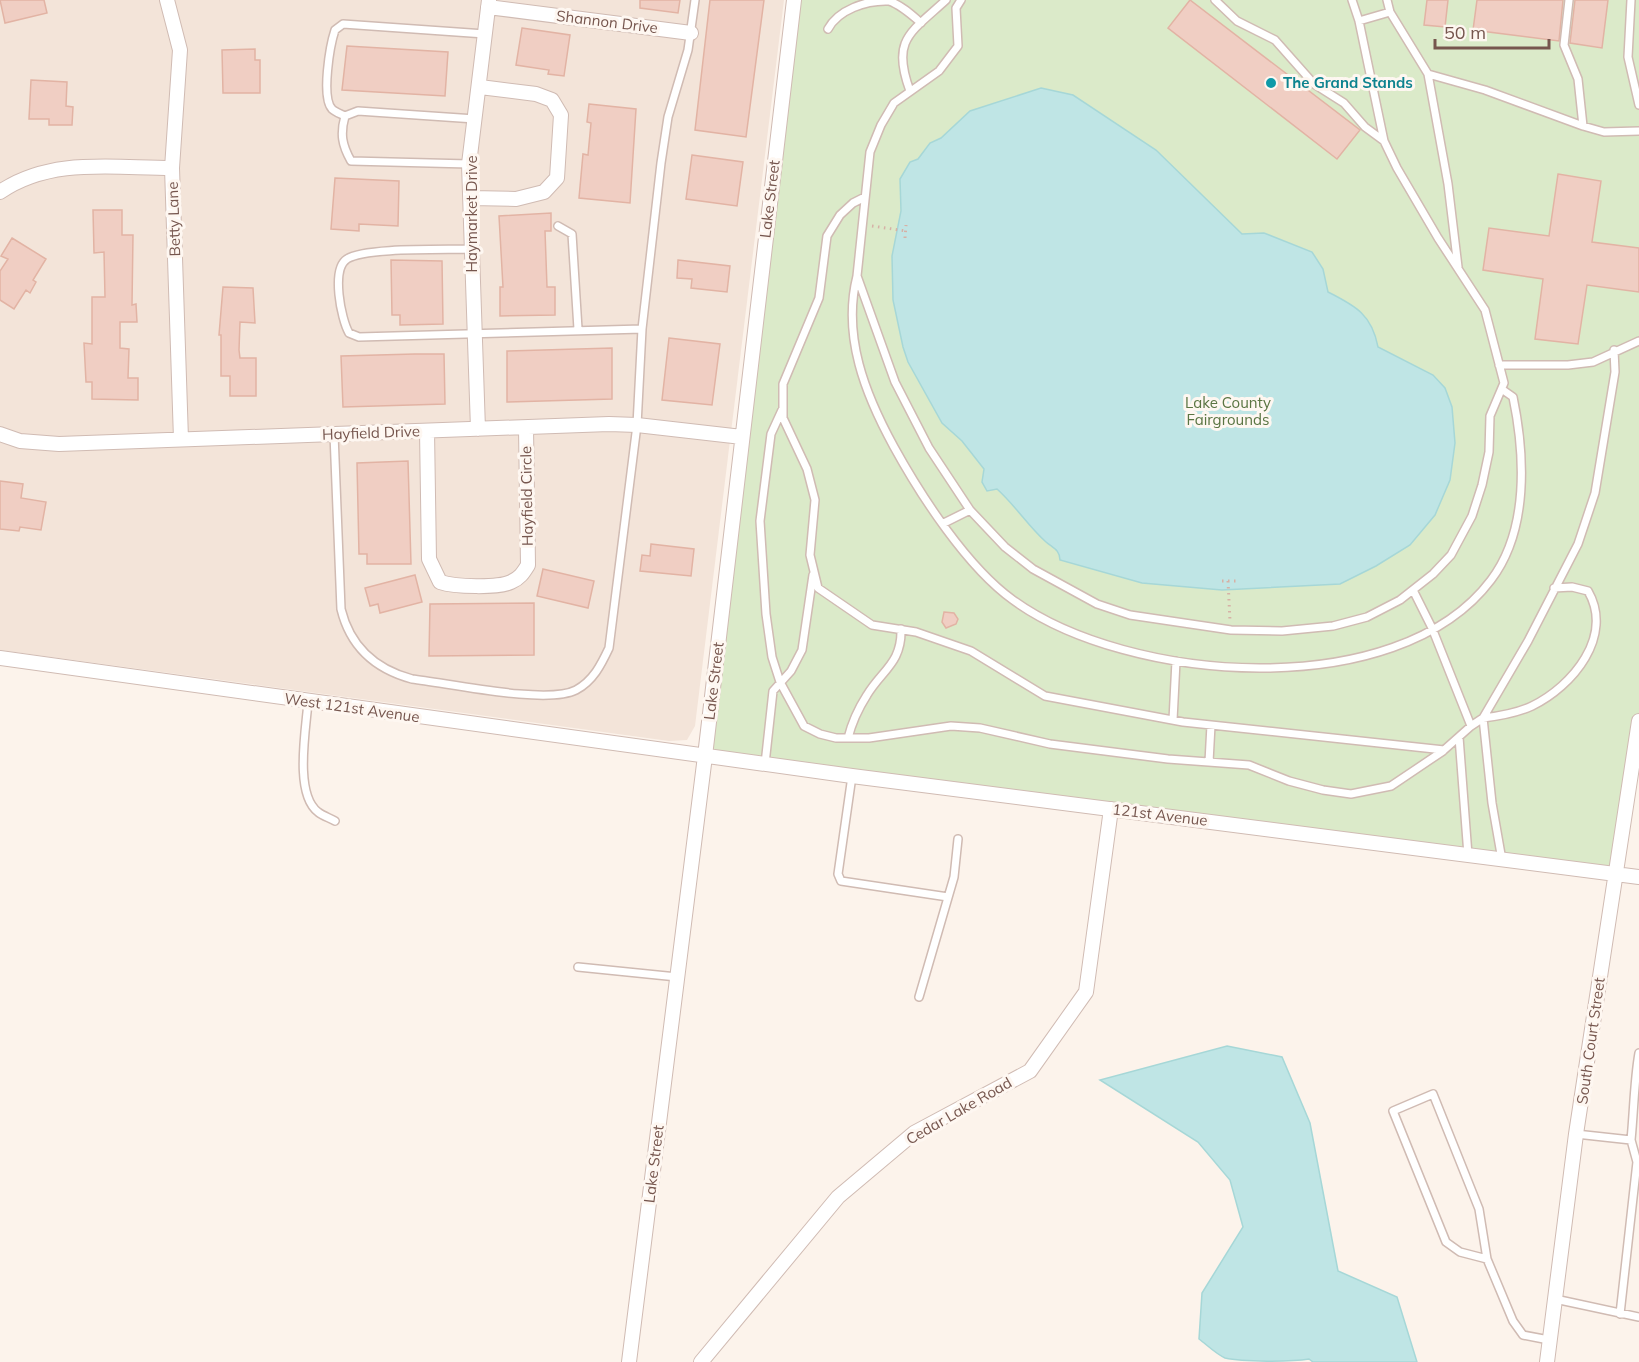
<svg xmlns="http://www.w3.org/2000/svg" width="1639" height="1362" viewBox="0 0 1639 1362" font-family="Mulish,sans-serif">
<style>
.residential{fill:#f3e4d9}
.green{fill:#dbeac9}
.water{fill:#bfe5e5;stroke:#a6d7d7;stroke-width:1.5}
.building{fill:#f0cec3;stroke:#e2b3a4;stroke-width:1.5}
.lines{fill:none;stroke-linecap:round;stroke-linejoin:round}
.service-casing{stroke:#d0bbb3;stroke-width:10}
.minor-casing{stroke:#d0bbb3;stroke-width:16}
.path{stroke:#d6b1a6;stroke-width:3;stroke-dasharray:1.5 4.5;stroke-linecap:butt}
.service{stroke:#fff;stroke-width:7}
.minor{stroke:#fff;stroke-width:14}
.culture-dot{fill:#0f9aa8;stroke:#fef7f1;stroke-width:2}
.labels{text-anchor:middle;stroke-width:6;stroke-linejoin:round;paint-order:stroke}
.street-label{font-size:15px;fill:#76564e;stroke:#fef7f1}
.culture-label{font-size:15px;font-weight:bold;fill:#0d838f;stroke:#fef7f1;text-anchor:start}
.park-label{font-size:15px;fill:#5a7543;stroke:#fef7f1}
</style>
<rect width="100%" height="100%" fill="#fcf3eb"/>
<!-- residential -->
<path class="residential" d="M0 0H784L695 726 687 740 669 741 0 650Z"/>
<!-- green -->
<path class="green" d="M795 0H1639V729L1616 880 705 756Z"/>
<!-- water -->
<path class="water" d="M1041 88 1073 95 1156 150 1242 234 1264 233 1312 252 1323 269 1328 292C1356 306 1372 315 1378 347L1433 375 1445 388 1452 407 1455 443 1450 480 1435 515 1410 545 1376 566 1340 584 1222 590 1142 583 1060 560C1060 550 1053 548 1046 542 1028 526 1015 505 997 489L987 491 982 482 984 469 962 441 942 423 908 362 903 347 893 300 892 256 901 211 900 179 910 162 918 159 930 143 941 138 970 111Z
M1227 1046 1282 1057 1310 1123 1338 1271 1397 1297 1417 1362H1313L1309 1359C1291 1362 1243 1362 1225 1358 1216 1354 1207 1345 1199 1339L1202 1293 1243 1227 1230 1180 1198 1142 1100 1080Z"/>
<!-- building -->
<path class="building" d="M0 0H44L47 13 5 23Z
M640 0H680L678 13 640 8Z
M710 0H764L746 137 695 130Z
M1190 0 1360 130 1337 159 1168 28Z
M1427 0H1448L1445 27 1424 25Z
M1477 0H1563L1559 41 1473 30Z
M1575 0H1608L1602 48 1570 43Z
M522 28 570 35 564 76 548 74 549 70 516 65Z
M347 46 448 52 445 96 342 90Z
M255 49V60H260V93H223L222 50Z
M31 80 67 82 66 106 73 107 72 125H49V119H29Z
M589 104 636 109 630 203 579 198 583 154 588 155 591 123 587 122Z
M692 155 743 162 737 206 686 199Z
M1558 174 1601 181 1592 242 1639 248V292L1587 285 1578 344 1535 339 1543 279 1483 270 1489 228 1549 236Z
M335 178 399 181 398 226 359 224V231L331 229Z
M93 210H122V235H133L132 305 136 304 137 322H120V348L129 349 128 378H138V400L92 399V382H86L84 343 92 344V297H105L104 252 94 253Z
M551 213V231H545L547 287H555V315L500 316V287H503L499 216Z
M12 238 46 259 33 280 36 282 30 293 26 290 14 309 0 300V271L8 259 1 256Z
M391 260 442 261 443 324 400 325V315H392Z
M678 260 730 266 727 292 691 288 692 279 677 278Z
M223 287 253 288 255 323 240 322 239 350 240 358H256V396H230V376H221V335H219Z
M669 338 720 344 712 405 662 400Z
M612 348V399L507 402V351Z
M415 354H444L445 404 343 407 341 356Z
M408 461 411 564H367V554H359L357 463Z
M0 481 23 484 21 498 46 502 41 530 20 527 19 531 0 529Z
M651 544 694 549 691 576 640 571 642 555 650 556Z
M543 569 594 581 588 608 537 596Z
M415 575 422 602 380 613 378 604 370 606 365 588Z
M534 603V655L429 656 430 604Z
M944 612 954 613 958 619 956 624 946 628 942 622Z"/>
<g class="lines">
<defs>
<path id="service" d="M961 0 956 8 958 46 939 71 894 103 881 125 870 152 857 276 895 382 929 448 970 510 1005 547 1033 569 1097 604 1130 615 1231 630 1282 631 1333 626 1367 617 1400 600 1433 574 1451 555 1472 516 1482 485 1489 452 1490 416 1504 383 1485 310 1438 238 1397 168 1384 141 1359 21 1352 0
M1215 0 1237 21 1275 40 1314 84 1344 103 1365 127 1384 141
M1387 0 1390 12
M1569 0 1564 45 1578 79 1583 126
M1631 0 1628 57 1639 105
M1359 21 1390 12 1428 74 1485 90 1583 126 1604 132 1639 131
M828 29C838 10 866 0 889 1 901 5 912 15 921 23
M1428 74 1448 184 1458 267
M910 91C891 40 910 33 946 0
M345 116C341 114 335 112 332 109 321 97 330 45 335 30L343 24 485 34
M469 164 351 161C342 145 340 134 345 116L358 111 475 119
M865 197 853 203 840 215 827 236 819 298 783 384V418L807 469 815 500 810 555 818 588 872 625 916 632 971 651 1045 696 1183 722 1444 750 1471 726
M558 226 572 234 578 329
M471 249C447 250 364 247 347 259 331 269 341 319 349 333L359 337 642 329
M857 276C842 336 865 394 894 447 921 496 967 567 1013 600 1127 683 1397 705 1491 580 1529 530 1525 455 1513 397L1503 390
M1499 365H1568L1593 362 1639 341
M782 410 771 434 760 521 766 614 772 657 780 682 804 726 820 734 836 738H869L951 726 980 728 1050 744 1168 759 1249 765 1289 781 1323 790 1351 794 1391 786 1443 751
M334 434 341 609C350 646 375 669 412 679 448 683 547 705 576 690 593 681 601 665 609 648L637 425 642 329 661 163 668 117 688 50 695 0
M944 523 970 510
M1413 590 1432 628 1471 726 1483 718 1528 641 1578 544 1595 493 1615 372 1614 350
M308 702C306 729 294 794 318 812 323 816 330 818 335 821
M1483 718C1500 716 1517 713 1532 706 1573 686 1614 636 1588 591L1572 587 1554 588
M1483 718 1492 803 1502 860
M1173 720 1176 661
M1459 737 1468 855
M848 738C852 722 858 709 867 695 882 670 902 663 901 629
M1209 762 1211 725
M765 764 773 691 791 671 802 650 813 575
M852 776 838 874 841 881 948 897
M578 967 677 977
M919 997 954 877 958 839
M1576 1134 1631 1140C1634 1110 1634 1082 1639 1053
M1487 1259 1460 1252 1446 1242 1393 1111 1433 1094 1479 1209 1487 1259 1513 1321 1523 1335 1549 1340
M1555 1299 1639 1317
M1620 1314 1637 1162 1631 1140"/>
<path id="minor" d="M167 0 180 50 172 168 181 439
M488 7 691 33
M0 192C51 157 113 168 172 168
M471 198 516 199 544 192 557 178 561 115 552 100 536 94 480 87
M478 429 469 164 489 0
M427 431 429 559 440 582C455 587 498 588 511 582 520 578 523 573 528 565L526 428
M0 434 20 441 59 444 609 424 637 425 742 437
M0 658 852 776 1639 877
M629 1362 705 756 794 0
M701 1362 838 1197 914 1133 1030 1071 1086 992 1111 809
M1547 1362 1576 1134 1639 721"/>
</defs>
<!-- service casing -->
<use href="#service" class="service-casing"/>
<!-- minor casing -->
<use href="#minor" class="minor-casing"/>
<!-- path -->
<path class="path" d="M872 226 906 231
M905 238 906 225
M1222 581H1236
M1228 581 1230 621"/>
<!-- service -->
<use href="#service" class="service"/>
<!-- minor -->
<use href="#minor" class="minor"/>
</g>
<!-- markers -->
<circle class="culture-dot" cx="1271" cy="83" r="6"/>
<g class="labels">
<!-- street labels -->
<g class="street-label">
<text transform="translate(607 22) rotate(7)" y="5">Shannon Drive</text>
<text transform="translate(770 199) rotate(-83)" y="5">Lake Street</text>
<text transform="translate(472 214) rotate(-90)" y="5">Haymarket Drive</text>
<text transform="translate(174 219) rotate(-92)" y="5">Betty Lane</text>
<text transform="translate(371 433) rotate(-2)" y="5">Hayfield Drive</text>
<text transform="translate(527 496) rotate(-91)" y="5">Hayfield Circle</text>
<text transform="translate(714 681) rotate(-83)" y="5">Lake Street</text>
<text transform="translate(352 708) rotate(8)" y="5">West 121st Avenue</text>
<text transform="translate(1160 815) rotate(7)" y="5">121st Avenue</text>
<text transform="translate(1591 1041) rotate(-82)" y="5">South Court Street</text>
<text transform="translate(959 1111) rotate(-30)" y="5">Cedar Lake Road</text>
<text transform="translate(654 1164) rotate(-83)" y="5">Lake Street</text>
</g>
<!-- culture labels -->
<g class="culture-label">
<text x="1283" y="88">The Grand Stands</text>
</g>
<!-- park labels -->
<g class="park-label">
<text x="1228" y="408">Lake County<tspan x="1228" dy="17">Fairgrounds</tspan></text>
</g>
</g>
<!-- scale -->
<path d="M1435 39v9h114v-9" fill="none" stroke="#76564e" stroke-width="3"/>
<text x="1444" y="39" font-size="18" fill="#76564e" stroke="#fef7f1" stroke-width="4.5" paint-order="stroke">50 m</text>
</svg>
